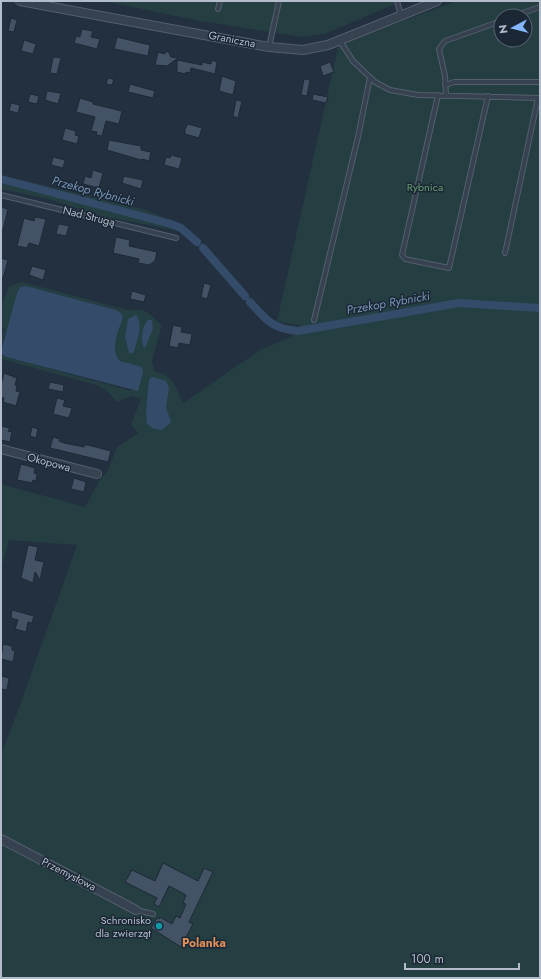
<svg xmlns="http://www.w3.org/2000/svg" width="541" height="979" viewBox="0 0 541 979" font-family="Jost,sans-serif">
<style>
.green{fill:#243e41;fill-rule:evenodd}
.water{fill:#344c69}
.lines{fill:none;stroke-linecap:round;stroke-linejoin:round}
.canal{stroke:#344c69;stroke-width:8}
.building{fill:#435264;stroke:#1d2937}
.service-casing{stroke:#545f6e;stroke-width:6}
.minor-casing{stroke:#545f6e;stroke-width:10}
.service{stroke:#364250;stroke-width:4}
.minor{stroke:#364250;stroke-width:8}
.culture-dot{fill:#0f9aa8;stroke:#1b2735;stroke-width:1.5}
.labels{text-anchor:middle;stroke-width:3;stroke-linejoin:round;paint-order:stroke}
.street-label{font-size:11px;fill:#b2bccb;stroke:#1b2735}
.park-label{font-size:11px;fill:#679e72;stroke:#1b2735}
.poi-label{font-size:11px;fill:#b2bccb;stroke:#1b2735;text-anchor:end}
.water-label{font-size:12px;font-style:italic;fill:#7794b5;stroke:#1b2735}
.neighbourhood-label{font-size:12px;font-weight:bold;fill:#de8f5a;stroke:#1b2735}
</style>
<rect width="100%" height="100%" fill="#223040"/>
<!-- green -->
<path class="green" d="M104 1H402L325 34 301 37 200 21Z
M456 1H540V978H1V754L20 705 77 545 9 540 1 570V484L85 507 101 478 107 472 117 447 138 433 131 424 141 399 131 396 117 402 107 391 99 386 2 359 1 343 4 328 1 327V306L9 286 22 282 128 310C148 308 149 314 162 325L152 361 155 372C172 373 177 390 183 403L260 350 310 328 277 321 338 47 389 26ZM501 16H525V40H501ZM26 286 116 310 121 313 123 317C120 328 107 354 121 361 127 364 135 365 142 367L132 391 6 357 2 354C1 334 18 305 26 286Z
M1 175 146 210 175 222 176 228 174 230 102 216 48 199 1 189Z"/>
<!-- water -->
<path class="water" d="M26 286 116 310 121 313 123 317C119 331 109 348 120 361L142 367 143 373 138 391 6 357 2 354V348L17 293 20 287Z
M136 315C144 324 137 339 135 349L133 353H129L125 337 128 319Z
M148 320H152L153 329 145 348 143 346C141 338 142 326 148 320Z
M153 377 166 381 169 388 166 407 171 422 162 430 154 429 147 424 146 413 149 379Z"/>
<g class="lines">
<!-- canal -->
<path class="canal" d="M1 179 171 224 181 228 197 242
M203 248 245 296
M250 302C266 320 273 329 298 331L459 303 540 308"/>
</g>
<!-- building -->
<path class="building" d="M11 18 17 20 14 32 8 31Z
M82 29 93 31 91 37 100 39 97 49 74 43 76 36 80 37Z
M117 37 150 45 148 56 114 49Z
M24 40 36 44 33 54 21 51Z
M168 51 171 57 178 58 167 66 155 65 158 52 164 54Z
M55 57 61 58 57 74 50 73 53 58Z
M177 60 202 65V62L211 64 212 60 217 62 215 74 191 68 190 73 186 72V74L177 72Z
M330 62 334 72 323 76 320 66Z
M222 76 236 81 233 95 219 91Z
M108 78 114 79 112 85 106 84Z
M304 79 310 80 307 96 301 95Z
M130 84 155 91 153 98 128 92Z
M47 91 61 93 58 104 45 100Z
M30 94 39 96 37 104 28 102Z
M313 94 328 97 326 103 312 100Z
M80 98 93 102V104L122 111 119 124 106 121 102 136 96 135 97 132 91 131 95 117 76 112Z
M236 100 242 101 238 118 233 116Z
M11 103 20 105 18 113 9 111Z
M188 124 202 128 199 138 185 134V129Z
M65 128 76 131 75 135 79 136 77 144 62 140Z
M109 140 141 146V150L151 152 149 161 142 159 141 160 107 150Z
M171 155 182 158 179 169 164 165 166 157 170 158Z
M53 157 65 160 63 168 51 165Z
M93 170 103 173 99 188 83 184 85 176 91 178Z
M124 176 143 180 141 189 122 183Z
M1 207 8 209 3 230H1Z
M35 217 46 219 39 246 29 243 27 248 17 246 24 218 34 221Z
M60 224 69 226 66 236 56 234 58 225Z
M116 237 130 240 129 246 157 252 155 261 149 265 138 263 139 259 113 253Z
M1 258 8 260 3 278H1Z
M32 266 46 270 43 280 29 275Z
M204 283 211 285 207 299 201 297Z
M132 291 146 295 144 302 130 299Z
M173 325 182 327 181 332 192 334 190 345 179 343 178 348 169 346Z
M4 373 17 378 15 385 17 386 16 391 20 392 16 406 3 402 4 398 1 397V385Z
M50 382 64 385 63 392 48 389Z
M57 398 65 400 63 406 72 408 69 418 53 414Z
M1 426 10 428 8 431 12 432 10 442 1 440Z
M32 427 38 429 36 438 30 436Z
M53 437 60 439 59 441 64 443 84 447V445H88L107 450 111 451 108 462 50 448Z
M21 464 35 468 34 473 37 474 36 481 33 480 32 483 17 480Z
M74 478 86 482 84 492 71 489Z
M28 545 38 547 35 560 44 562 40 580 35 572 33 583 21 578Z
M12 610 34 616 32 623 28 622 26 632 15 629 18 620 11 618Z
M3 644 12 646V650L15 651 13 662 1 659Z
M1 676 9 678 7 690 1 689Z
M163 863 198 881 204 868 213 872 189 922 193 924 181 947 151 928 157 918 159 919 160 917 172 924 176 916 180 918 186 904 183 903 186 895 169 886 159 907 154 904 157 898 125 882 132 870 155 881Z"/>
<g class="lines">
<defs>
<path id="service" d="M397 1 401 16
M218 9 220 1
M514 16 540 7
M340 41 353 61 375 82 390 90 418 95 540 98
M269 47 279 1
M445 85 454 82H540
M438 95 402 255 405 259 449 268 488 96
M446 95 445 76 439 49 445 41 501 21
M1 195 176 238
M505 253 538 98
M314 320 358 137 370 77
M136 910 153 914"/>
<path id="minor" d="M20 1 269 47 303 50 328 45 437 1
M1 449 97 474
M1 839 136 910"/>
</defs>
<!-- service casing -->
<use href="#service" class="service-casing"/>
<!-- minor casing -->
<use href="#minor" class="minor-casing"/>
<!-- service -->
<use href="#service" class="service"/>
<!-- minor -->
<use href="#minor" class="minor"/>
</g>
<!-- markers -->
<circle class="culture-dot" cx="159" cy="926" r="4"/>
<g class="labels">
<!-- street labels -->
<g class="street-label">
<text transform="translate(232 39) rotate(11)" y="4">Graniczna</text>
<text transform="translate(89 216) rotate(14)" y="4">Nad Strugą</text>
<text transform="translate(49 462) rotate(15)" y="4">Okopowa</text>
<text transform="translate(69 874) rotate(27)" y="4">Przemysłowa</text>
</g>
<!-- park labels -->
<g class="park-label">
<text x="425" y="191">Rybnica</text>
</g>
<!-- poi labels -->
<g class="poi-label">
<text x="151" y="924">Schronisko<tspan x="151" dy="13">dla zwierząt</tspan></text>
</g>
<!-- water labels -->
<g class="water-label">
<text transform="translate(93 191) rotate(15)" y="4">Przekop Rybnicki</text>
<text transform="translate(388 303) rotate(-10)" y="4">Przekop Rybnicki</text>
</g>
<!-- neighbourhood labels -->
<g class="neighbourhood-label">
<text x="204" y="947">Polanka</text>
</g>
</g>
<!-- border -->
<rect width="541" height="979" fill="none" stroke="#b2bccb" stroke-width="4"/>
<!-- north arrow -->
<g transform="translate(513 28) rotate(263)"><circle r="19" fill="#1b2735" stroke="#576371"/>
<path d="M0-3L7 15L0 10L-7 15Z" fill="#83b7ff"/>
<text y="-6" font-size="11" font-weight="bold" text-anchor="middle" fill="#b2bccb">N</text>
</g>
<!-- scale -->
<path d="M405 963v6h114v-6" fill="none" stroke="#b2bccb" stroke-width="2"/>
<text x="411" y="963" font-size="12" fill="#b2bccb" stroke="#1b2735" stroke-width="3" paint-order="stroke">100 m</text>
</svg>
